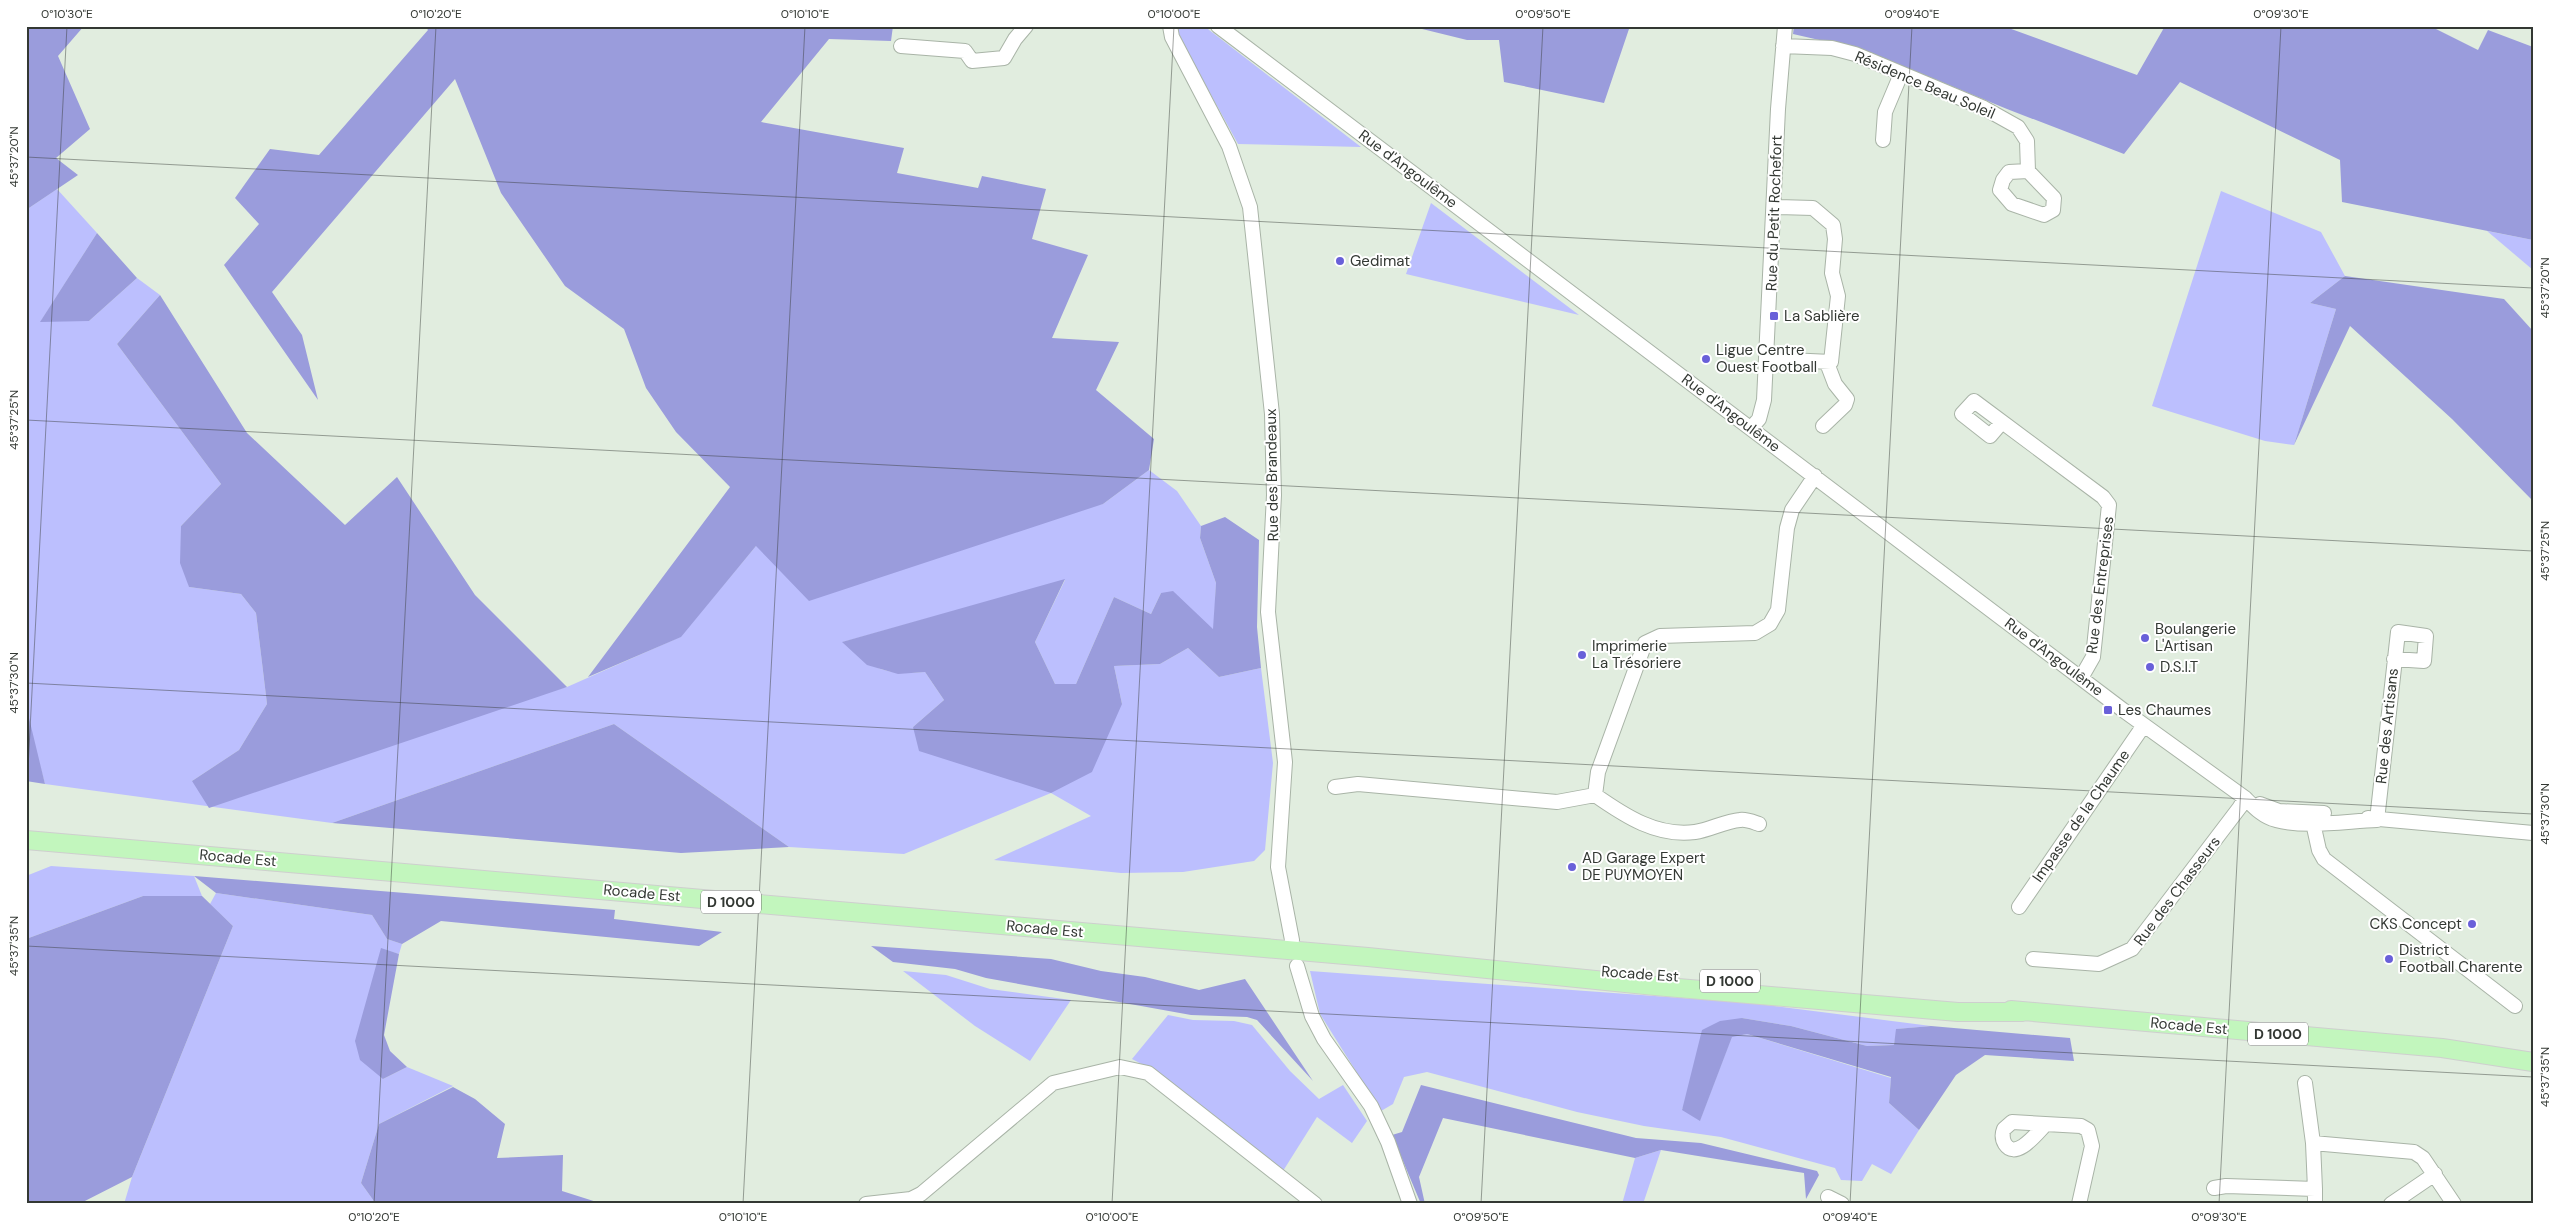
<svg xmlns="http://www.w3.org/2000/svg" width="2559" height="1230" viewBox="0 0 2559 1230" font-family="'DM Sans',sans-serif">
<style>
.green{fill:#bcbffe}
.forest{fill:#9a9cdc}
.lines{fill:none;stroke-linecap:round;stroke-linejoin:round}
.minor-casing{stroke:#a9b4a7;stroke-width:16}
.major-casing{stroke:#cecfce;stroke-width:20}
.minor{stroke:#fff;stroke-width:14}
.major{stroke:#c2f6bd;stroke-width:18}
.ticks{fill:none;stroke:#333833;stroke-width:1;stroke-opacity:0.45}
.poi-dot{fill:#6960d9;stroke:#fff;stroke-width:2}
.labels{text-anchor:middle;stroke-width:4;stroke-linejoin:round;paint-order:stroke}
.shield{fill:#fff;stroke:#707470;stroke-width:1}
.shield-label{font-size:14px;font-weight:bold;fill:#333833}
.street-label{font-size:15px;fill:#333833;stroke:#fff}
.poi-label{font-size:15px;fill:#333833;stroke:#fff;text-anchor:start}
.neatline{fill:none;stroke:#333833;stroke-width:2}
.ticks-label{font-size:12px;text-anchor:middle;fill:#333833}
</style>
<rect width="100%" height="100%" fill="#e1eddf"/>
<!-- green -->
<path class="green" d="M1178 26H1204L1361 147 1238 144 1178 35Z
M57 189 97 233 41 321H89L137 278 160 295 117 344 221 484 181 526 189 587 241 594 256 613 267 704 239 750 192 781 567 687 680 637 756 546 1103 504 1149 470 1177 491 1201 526 1200 538 1216 583 1214 630 1161 593 1151 614 1114 597 1076 684H1055L1035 642 1065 580 843 642C874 670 883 675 925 672L944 700 913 727 1122 704 1114 666 1160 664 1188 648 1219 677 1261 668 1273 763 1265 850 1254 861 1183 872 1121 873 994 860 1091 816 1051 793 904 854 789 847 614 724 332 823 45 784 26 714V210Z
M2221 191 2321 232 2345 276 2310 303 2336 309 2294 445 2265 441 2152 406Z
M1431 203 1579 315 1406 274Z
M2487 231 2533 240V270Z
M51 866 194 876 202 896H143L26 939V876Z
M216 893 372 915 387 939 402 944 399 954 381 949 383 1079 407 1067 453 1086 379 1124 361 1183 376 1204H124L132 1177 233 926 210 904Z
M903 971 946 975 990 989 1071 1000 1030 1061 975 1026Z
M1310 971 1751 1003 1931 1026 1897 1029 1894 1045 1867 1046 1791 1026 1742 1018 1682 1109 1700 1120 1732 1036 1747 1034 1891 1078 1889 1103 1919 1130 1891 1174 1872 1164 1862 1181 1841 1180 1835 1168 1721 1137 1644 1126 1577 1112 1427 1072 1404 1077 1393 1104 1381 1111 1320 1014Z
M1168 1015 1193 1020 1234 1021 1252 1025 1290 1071 1319 1099 1343 1085 1367 1121 1352 1143 1317 1117 1283 1171 1155 1071 1132 1059Z
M1661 1150 1643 1204H1622L1635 1158Z"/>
<!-- forest -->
<path class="forest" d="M26 26H84L58 56 90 129 56 158 78 175 26 210Z
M425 26H893L891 41 829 39 761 122 904 148 897 173 978 188 982 176 1046 189 1032 239 1088 255 1052 338 1119 342 1096 390 1154 439 1149 470 1103 504 809 601 756 546 681 637 588 677 730 487 676 432 646 388 624 329 565 286 501 193 455 79 272 292 302 335 318 400 224 265 259 224 235 198 270 149 319 155 428 30Z
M1410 26H1630L1604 103 1504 82 1499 40H1467Z
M1794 26H2003L2137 75 2165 26H2430L2478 50 2488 30 2533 47V240L2342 202 2340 160 2180 82 2124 154 2007 109 1893 62 1850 47 1793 34Z
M97 233 137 278 89 321 40 322Z
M2345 276 2504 299 2533 331V501L2452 419 2350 326 2294 445 2336 309 2310 303Z
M160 295 247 433 345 525 397 477 475 595 567 687 209 808 192 781 239 750 267 704 256 613 241 594 189 587 180 563 181 526 221 484 117 344Z
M1225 517 1259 540 1257 627 1261 668 1219 677 1188 648 1160 664 1114 666 1122 704 1092 772 1051 793 919 751 913 727 944 700 925 672 898 674 867 665 842 642 1065 579 1035 642 1055 684H1076L1114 597 1151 614 1161 593 1173 591 1213 629 1216 583 1200 538 1201 526Z
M26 714 29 718 45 784 26 781Z
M614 724 789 847 681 853 332 823Z
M194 876 615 910 614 919 722 932 699 946 441 921 402 944 387 939 372 915 216 893Z
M143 896H202L233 926 132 1177 79 1204H26V939Z
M871 946 1051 959 1101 971 1145 977 1199 990 1245 979 1313 1081 1257 1020 1247 1017 1191 1015 986 978 955 969 893 962Z
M381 948 399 954 384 1035 390 1051 407 1067 383 1079 360 1060 355 1041Z
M1742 1018 1791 1026 1867 1046 1894 1045 1896 1029 1931 1026 2070 1038 2074 1061 1985 1055 1956 1075 1919 1130 1889 1103 1891 1077 1747 1034 1732 1037 1700 1121 1682 1110 1702 1030 1720 1021Z
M1421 1085 1636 1138 1701 1143 1817 1171 1819 1175 1806 1199 1804 1173 1661 1150 1635 1158 1443 1118 1419 1177 1425 1204H1421L1392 1135 1402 1132Z
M453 1087 475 1099 505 1124 497 1158 563 1155 562 1191 603 1204H376L361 1183 379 1124Z"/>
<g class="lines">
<defs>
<path id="minor" d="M1170 26 1172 37 1229 146 1250 207 1272 414 1274 495 1268 612 1285 762 1278 867 1292 940
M1218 26 2123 710 2245 798C2254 807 2263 817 2276 820 2305 828 2347 821 2377 820
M901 46 965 51 972 61 1004 58 1015 39 1026 26
M1783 46 1832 48 1855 54 1984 108 2018 127 2027 141 2028 171 2054 198 2053 210 2044 215 2012 204 2000 190 2003 180 2009 172 2028 171
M1883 140 1885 112 1901 74
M1767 359 1831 362 1838 296 1832 273 1835 239 1833 225 1813 208 1774 207
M2002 422 1990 436 1962 414 1974 401 2103 497 2109 505 2093 657 2081 678
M1823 426 1845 405 1847 399 1835 384 1827 363
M1752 427 1759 419 1764 400 1778 109 1785 26
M1335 787 1358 784 1557 802 1595 795C1625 816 1657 837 1695 832 1710 830 1725 821 1740 820 1746 819 1753 822 1759 824
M1595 795 1598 772 1645 643 1660 636 1755 633 1770 624 1778 610 1787 528 1792 510 1815 476
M2260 804 2279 811 2324 813
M2311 814 2319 850 2324 859 2515 1006
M2368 818 2533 833
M2377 820 2398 632 2426 636 2424 661 2394 659
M2019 907 2144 725
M2033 959 2099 964 2132 949 2240 807 2245 798
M1297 966 1312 1016 1324 1039 1371 1106 1388 1142 1410 1204
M2045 1125C2037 1133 2016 1161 2005 1144 2002 1139 2002 1134 2004 1129L2012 1122 2081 1126 2088 1130 2092 1146 2079 1204
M2313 1143 2414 1152 2423 1158 2454 1204
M2214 1188 2226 1186 2315 1189 2313 1143 2305 1083
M2315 1189V1204
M1828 1197 1842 1204
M866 1204 911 1199 921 1194 1053 1083 1120 1067 1148 1073 1315 1204
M2391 1204 2435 1174"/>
<path id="major" d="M26 840 1368 957 1655 986 1958 1012H2023
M2011 1010 2442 1048 2533 1062"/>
</defs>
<!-- minor casing -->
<use href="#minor" class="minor-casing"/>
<!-- major casing -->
<use href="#major" class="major-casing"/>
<!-- minor -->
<use href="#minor" class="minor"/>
<!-- major -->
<use href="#major" class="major"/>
</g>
<!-- ticks -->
<path class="ticks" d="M26 157 2533 288M26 420 2533 551M26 683 2533 814M26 806 67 26M26 946 2533 1077M374 1204 436 26M743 1204 805 26M1112 1204 1174 26M1481 1204 1543 26M1850 1204 1912 26M2219 1204 2281 26"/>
<!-- markers -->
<g class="poi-dot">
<circle cx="1340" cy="261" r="5"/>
<rect x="1769" y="311" width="10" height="10" rx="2.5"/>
<circle cx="1706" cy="359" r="5"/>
<circle cx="2145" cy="638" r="5"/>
<circle cx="1582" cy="655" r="5"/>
<circle cx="2150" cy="667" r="5"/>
<rect x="2103" y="705" width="10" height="10" rx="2.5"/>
<circle cx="1572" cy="867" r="5"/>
<circle cx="2472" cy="924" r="5"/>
<circle cx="2389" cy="959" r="5"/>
</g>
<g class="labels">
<!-- shield labels -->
<g class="shield">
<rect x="701" y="890.5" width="60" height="23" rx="4"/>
<rect x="1700" y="969.5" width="60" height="23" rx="4"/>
<rect x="2248" y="1022.5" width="60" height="23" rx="4"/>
</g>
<g class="shield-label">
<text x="731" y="907">D 1000</text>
<text x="1730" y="986">D 1000</text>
<text x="2278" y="1039">D 1000</text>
</g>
<!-- street labels -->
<g class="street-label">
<text transform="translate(1925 85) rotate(23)" y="5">Résidence Beau Soleil</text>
<text transform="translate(1408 169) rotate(37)" y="5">Rue d'Angoulême</text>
<text transform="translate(1774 213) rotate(-88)" y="5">Rue du Petit Rochefort</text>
<text transform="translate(1731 413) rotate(37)" y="5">Rue d'Angoulême</text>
<text transform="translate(1272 475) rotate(-91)" y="5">Rue des Brandeaux</text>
<text transform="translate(2100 585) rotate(-83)" y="5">Rue des Entreprises</text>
<text transform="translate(2054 657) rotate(37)" y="5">Rue d'Angoulême</text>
<text transform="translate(2387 726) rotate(-84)" y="5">Rue des Artisans</text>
<text transform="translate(2081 816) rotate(-55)" y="5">Impasse de la Chaume</text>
<text transform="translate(238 858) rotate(5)" y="5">Rocade Est</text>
<text transform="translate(2177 891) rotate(-53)" y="5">Rue des Chasseurs</text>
<text transform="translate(642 893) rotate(5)" y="5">Rocade Est</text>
<text transform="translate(1045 929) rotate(5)" y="5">Rocade Est</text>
<text transform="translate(1640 974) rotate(4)" y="5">Rocade Est</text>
<text transform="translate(2189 1026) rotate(5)" y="5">Rocade Est</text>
</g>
<!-- poi labels -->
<g class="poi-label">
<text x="1350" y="266">Gedimat</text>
<text x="1784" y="321">La Sablière</text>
<text x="1716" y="355">Ligue Centre<tspan x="1716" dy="17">Ouest Football</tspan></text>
<text x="2155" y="634">Boulangerie<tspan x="2155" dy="17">L'Artisan</tspan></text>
<text x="1592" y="651">Imprimerie<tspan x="1592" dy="17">La Trésoriere</tspan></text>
<text x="2160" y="672">D.S.I.T</text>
<text x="2118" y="715">Les Chaumes</text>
<text x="1582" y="863">AD Garage Expert<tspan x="1582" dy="17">DE PUYMOYEN</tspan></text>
<text x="2462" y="929" text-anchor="end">CKS Concept</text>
<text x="2399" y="955">District<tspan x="2399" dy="17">Football Charente</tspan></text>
</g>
</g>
<!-- border -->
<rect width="2559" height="1230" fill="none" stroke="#ffffff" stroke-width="55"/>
<rect x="28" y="28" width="2504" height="1174" class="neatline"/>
<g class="ticks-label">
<text x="67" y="18">0°10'30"E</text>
<text x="436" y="18">0°10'20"E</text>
<text x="805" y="18">0°10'10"E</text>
<text x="1174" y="18">0°10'00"E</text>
<text x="1543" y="18">0°09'50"E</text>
<text x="1912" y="18">0°09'40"E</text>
<text x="2281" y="18">0°09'30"E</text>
<text transform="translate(14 157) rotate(-90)" y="4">45°37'20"N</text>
<text transform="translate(2545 288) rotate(-90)" y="4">45°37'20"N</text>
<text transform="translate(14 420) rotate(-90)" y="4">45°37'25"N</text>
<text transform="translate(2545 551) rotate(-90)" y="4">45°37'25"N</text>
<text transform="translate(14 683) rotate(-90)" y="4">45°37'30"N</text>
<text transform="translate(2545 814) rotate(-90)" y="4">45°37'30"N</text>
<text transform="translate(14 946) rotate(-90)" y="4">45°37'35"N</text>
<text transform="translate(2545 1077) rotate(-90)" y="4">45°37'35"N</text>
<text x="374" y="1221">0°10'20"E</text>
<text x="743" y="1221">0°10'10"E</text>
<text x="1112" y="1221">0°10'00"E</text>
<text x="1481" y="1221">0°09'50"E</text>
<text x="1850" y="1221">0°09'40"E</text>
<text x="2219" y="1221">0°09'30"E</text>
</g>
</svg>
